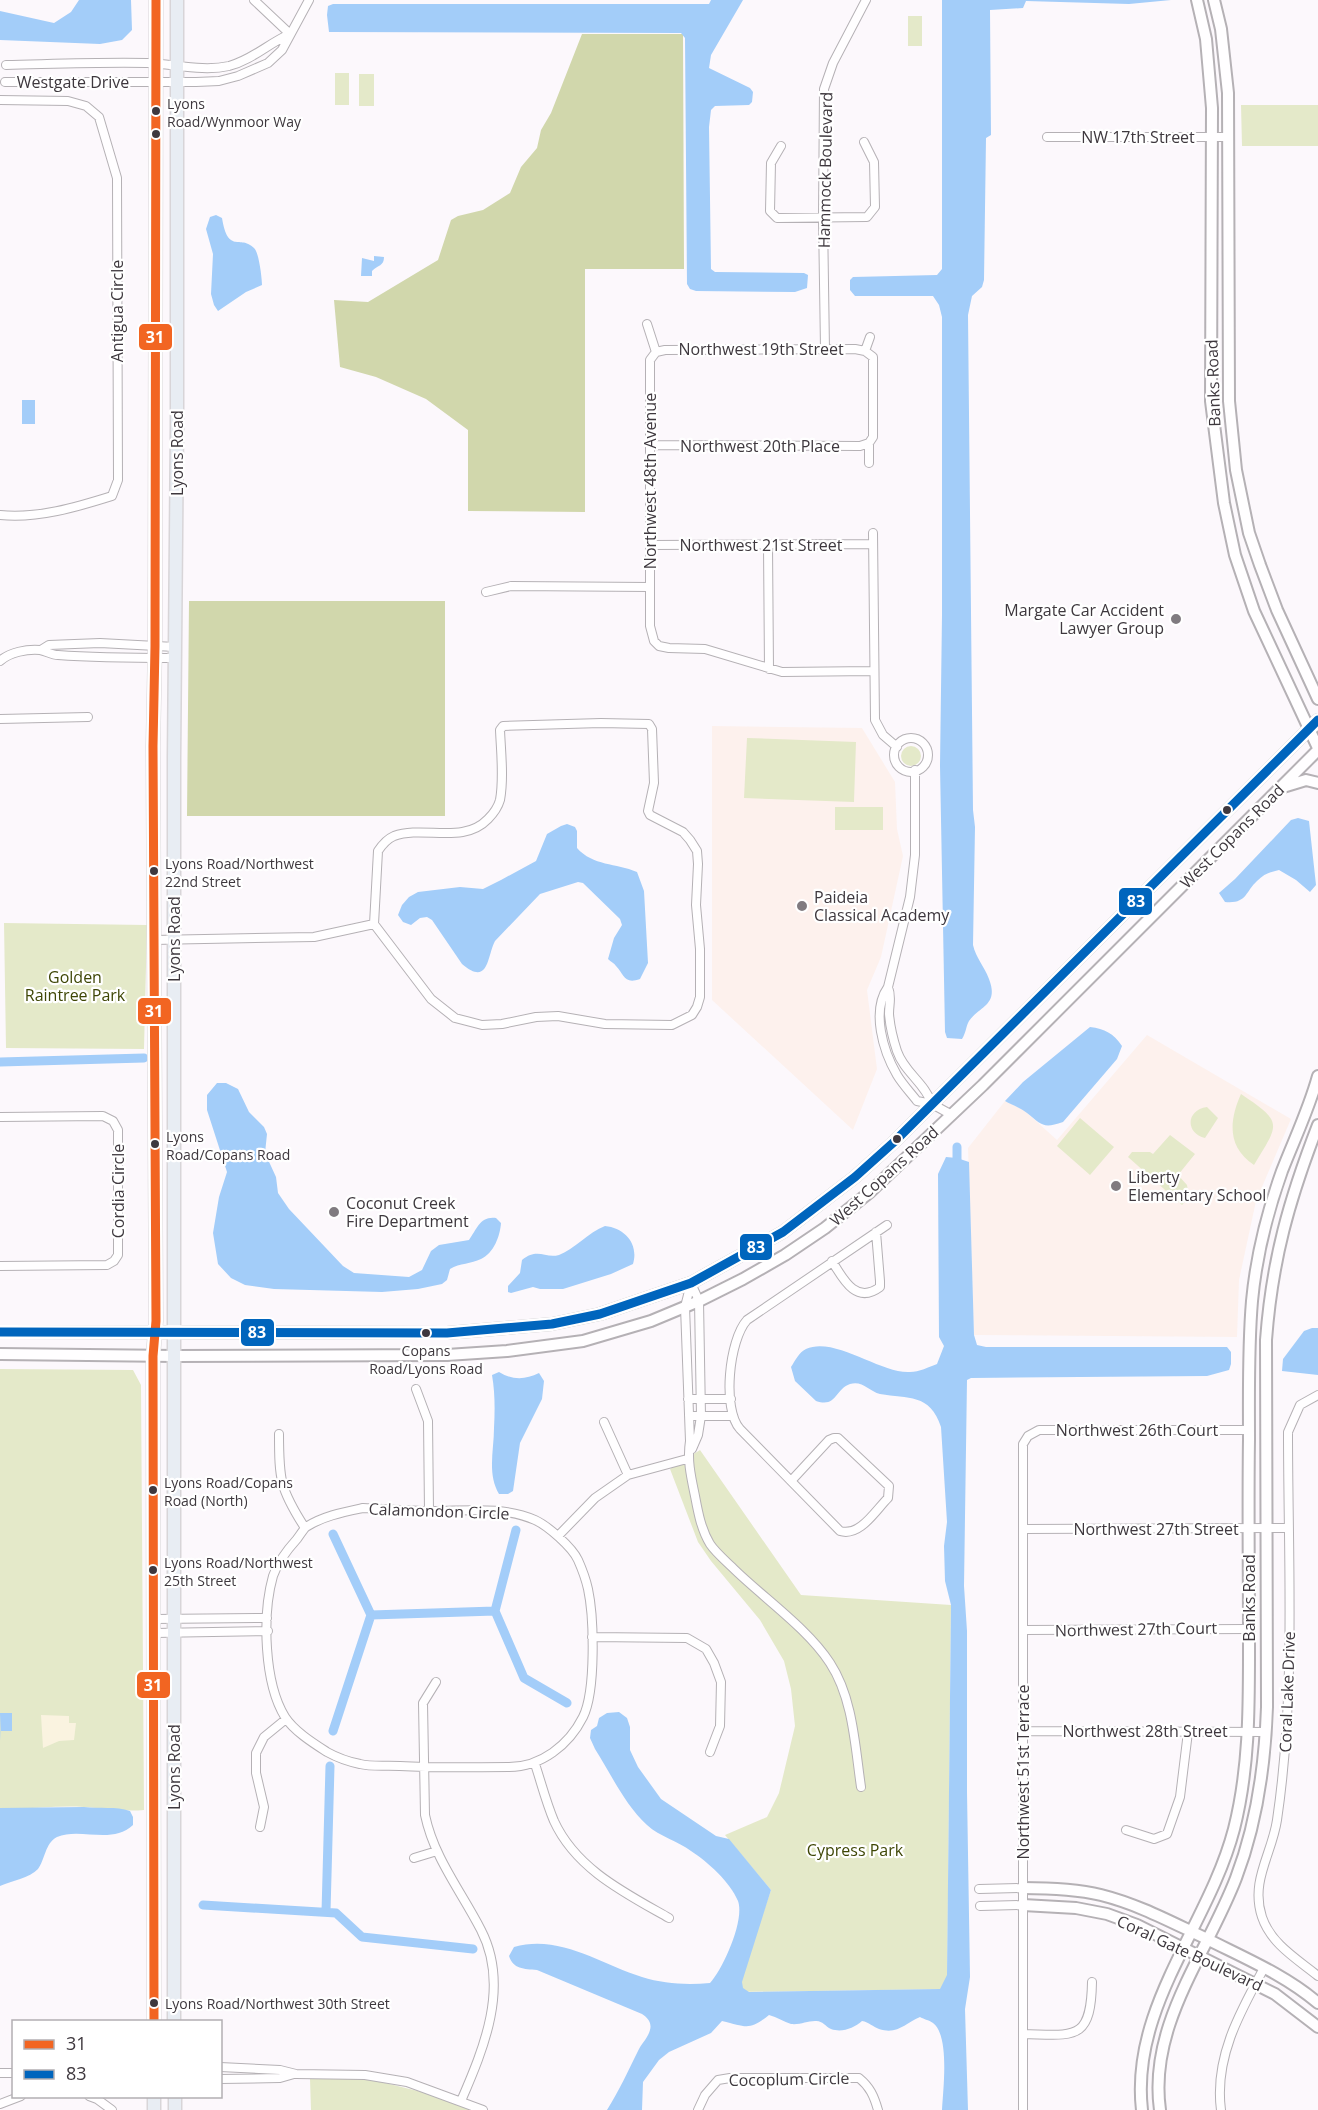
<svg xmlns="http://www.w3.org/2000/svg" width="1318" height="2110" viewBox="0 0 1318 2110" font-family="'Open Sans',sans-serif">
<style>
.education{fill:#fdf1ed}
.green{fill:#e4e9c9}
.forest{fill:#d1d7ac}
.sand{fill:#faf3e0}
.water{fill:#a3cdf9}
.lines{fill:none;stroke-linecap:round;stroke-linejoin:round}
.canal{stroke:#a3cdf9;stroke-width:9}
.street-casing{stroke:#b5b1b5;stroke-width:10}
.secondary-casing{stroke:#b5b1b5;stroke-width:14}
.primary-casing{stroke:#d8d5d8;stroke-width:15}
.street{stroke:#fffeff;stroke-width:8}
.secondary{stroke:#fffeff;stroke-width:10}
.primary{stroke:#e8edf3;stroke-width:12}
.bus-1-casing{stroke:#fff;stroke-width:14}
.bus-2-casing{stroke:#fff;stroke-width:14}
.bus-1{stroke:#f26522;stroke-width:9}
.bus-2{stroke:#0065bd;stroke-width:9}
.bus-dot{fill:#3e383e;stroke:#fff;stroke-width:2}
.poi-dot{fill:#807b80;stroke:#fff;stroke-width:2}
.labels{text-anchor:middle;stroke-width:4.5;stroke-linejoin:round;paint-order:stroke}
.bus-label{font-size:14px;fill:#3e383e;stroke:#fff;text-anchor:start}
.street-label{font-size:16px;fill:#3e383e;stroke:#fff}
.poi-label{font-size:16px;fill:#3e383e;stroke:#fff;text-anchor:start}
.park-label{font-size:16px;fill:#3e4605;stroke:#fff}
.line-badge{stroke:#fff;stroke-width:2}
.badge-label{font-size:16px;text-anchor:middle;font-weight:bold;fill:#fff}
</style>
<rect width="100%" height="100%" fill="#fcf8fc"/>
<!-- education -->
<path class="education" d="M712 726 862 728 895 782 897 829 903 856 881 957 867 990 877 1069 853 1130 712 1000Z
M1147 1035 1291 1119 1256 1201 1239 1280 1237 1337 974 1335 968 1148 1005 1101 1025 1111 1057 1140Z"/>
<!-- green -->
<path class="green" d="M908 16H922V46H908Z
M335 73H349V105H335Z
M359 74H374V106H359Z
M1241 105H1318V146H1242Z
M747 738 856 742 854 802 744 798Z
M901 756a10 10 0 1 1 20 0a10 10 0 1 1-20 0Z
M835 807H883V830H835Z
M4 923 147 925 144 1049 6 1048Z
M1241 1094C1284 1123 1279 1123 1254 1165 1227 1147 1229 1121 1241 1094Z
M1207 1107 1218 1118 1205 1138C1185 1133 1186 1110 1207 1107Z
M1080 1118 1114 1147 1090 1175 1057 1146Z
M1170 1135 1195 1154 1178 1175 1187 1185 1189 1197 1182 1205 1128 1157 1132 1152H1150L1153 1154Z
M0 1369 133 1370 141 1385 144 1810C124 1812 104 1808 84 1807 56 1805 28 1810 0 1808Z
M700 1450 801 1595 951 1605 947 1989 736 1992 771 1890 725 1835 767 1817 779 1793 795 1726 791 1689 784 1661 760 1620 711 1561 698 1542 670 1469Z
M335 2077 373 2080 426 2093 473 2110H311L310 2079Z"/>
<!-- forest -->
<path class="forest" d="M582 34H683L684 269H585V512L468 511V430L426 399 376 377 340 367 334 300 368 302 438 260 451 220 458 216 483 210 510 193 521 167 537 148 541 130 551 113Z
M189 601H445V816H187Z"/>
<!-- sand -->
<path class="sand" d="M41 1715 69 1716V1723H76L74 1740 59 1741 43 1748Z"/>
<!-- water -->
<path class="water" d="M79 0H131L132 30 122 40 100 44 0 40V11L54 23 71 12Z
M711 0H743L711 55 709 68 750 88 753 92 752 102 749 105 715 106 711 110 709 127 711 269 715 272 804 273 808 275 807 288 795 292 696 291 690 289 687 284 685 38 681 33 329 32 327 15 328 6 333 4H709Z
M942 0H1171L1129 4 1026 1 1023 8 990 10 991 135 986 138 984 280 982 287 972 296 968 315 973 810 975 827 973 945C976 958 984 966 989 979 999 1005 980 1006 969 1021 966 1026 966 1033 962 1039L947 1038 945 1032 940 766 942 615V317L939 305 933 296H855L850 290V280L853 277 937 275 942 269Z
M216 215 222 218C228 255 240 234 254 248 259 252 262 279 262 285L246 292 218 311 214 305 211 294 213 254 206 229 210 217Z
M374 256 384 257C384 266 378 265 372 271V276H361L362 258 374 261Z
M22 400H35V424H22Z
M1298 818 1309 821 1316 885 1310 892 1296 880 1279 870C1270 872 1264 874 1257 881 1245 892 1247 904 1225 902L1219 893 1235 879 1291 820Z
M567 824 575 827 577 831V848C593 866 616 863 637 872L644 891 648 963 640 979C624 985 624 974 616 966 614 963 611 962 608 959L614 938 622 925 620 919 583 883 578 882 540 894 495 941C487 956 489 987 462 964L432 920 427 917 420 918 411 925 403 922 398 915 402 905 409 897 418 892 460 887 483 889 501 880 536 861 547 834 561 826Z
M1090 1027C1105 1029 1113 1033 1122 1046L1117 1059 1063 1122C1043 1129 1042 1125 1027 1113 1021 1108 1012 1105 1005 1101L1023 1082Z
M217 1083H226L238 1089 249 1112 264 1127 267 1134 265 1153 276 1177 278 1193 289 1209 343 1266 354 1273 409 1277 422 1270 431 1251 439 1245 469 1240C477 1229 480 1216 496 1218L501 1223C500 1236 494 1253 481 1259 471 1264 460 1263 450 1269L447 1280 442 1284 418 1289 382 1292 274 1289 245 1285 231 1278 218 1264 213 1233 219 1197 227 1172 207 1110V1095Z
M946 1157 957 1158 969 1162 974 1335 977 1345 986 1347H1227L1231 1352V1364L1229 1370 1207 1376 971 1378 967 1380 964 1586 967 1631V1792L970 1977 965 2009 968 2110H942C943 2090 950 2036 933 2023 929 2020 923 2019 920 2017 905 2023 898 2035 879 2029 873 2027 869 2022 862 2021 854 2028 842 2033 831 2029 825 2026 822 2020 815 2021 807 2021 800 2025 791 2024 784 2022 777 2017 769 2015 749 2031 747 2027 722 2021L711 2033 669 2052 659 2060 643 2082 642 2110H607C619 2091 628 2071 638 2051 641 2044 648 2038 650 2030 652 2023 648 2018 642 2014L537 1970C524 1969 513 1969 509 1956L514 1947C560 1934 600 1964 642 1977 664 1984 687 1985 710 1983 723 1969 745 1920 738 1901 730 1882 708 1862 691 1851 678 1841 660 1837 647 1825 625 1805 611 1774 595 1749L590 1738 591 1730 597 1726 599 1718 607 1713 619 1712 627 1718 630 1727V1750L638 1767 661 1799 716 1836 729 1839 771 1890 742 1982 743 1988 749 1992 940 1989 947 1975 951 1605 945 1581 944 1546 947 1522 941 1427C930 1393 908 1399 880 1394 869 1391 862 1380 850 1384 835 1389 837 1408 816 1401L795 1381 791 1367C795 1361 799 1352 806 1349 835 1336 881 1374 910 1372 919 1372 929 1367 937 1364L944 1346 939 1337 938 1174Z
M605 1226C625 1228 639 1244 633 1264L611 1274 563 1289H540L533 1287 511 1293 508 1292V1286L520 1273 522 1260C538 1247 545 1259 559 1255 573 1250 589 1232 605 1226Z
M1312 1328H1318V1375L1282 1371 1283 1359 1304 1331Z
M499 1372C512 1380 525 1380 539 1373L544 1381 542 1399 520 1443 513 1491 508 1494H499C487 1474 494 1450 494 1428 495 1410 495 1392 492 1375Z
M0 1713H12V1731H1V1741Z
M84 1807C99 1809 116 1806 130 1811L133 1817V1825C112 1845 80 1827 57 1837 45 1843 45 1860 38 1869 30 1878 11 1881 0 1886V1808Z"/>
<g class="lines">
<!-- canal -->
<path class="canal" d="M0 1062 144 1058
M957 1147V1169
M333 1534 371 1615 495 1611 524 1678 567 1703
M495 1611 516 1530
M333 1731 371 1615
M203 1905 336 1913 362 1937 473 1949
M326 1912 330 1766"/>
<defs>
<path id="street" d="M254 0 290 34
M6 65C53 64 100 62 147 63 174 64 203 72 229 66 252 60 269 43 290 34
M5 82H196L219 81 238 76 268 63 282 50 309 0
M0 100 68 101 86 106 99 117 117 178 118 480 112 496C77 507 37 519 0 515
M1047 137H1229
M781 146 771 163 770 211 777 218 867 217 875 207 874 162 864 142
M647 324 656 352 650 360V626L654 641 659 646 669 648 705 649 782 672 873 671
M825 349 823 218 824 89 833 63 866 0
M656 352 665 350 855 349 865 351
M650 445 860 446 869 443
M869 463V443L873 437V357L865 351 870 337
M873 533 875 720 883 735 897 747
M650 545 873 544
M768 546 769 669
M486 592 511 586 650 587
M41 650 49 645 100 643 175 647
M0 661C10 652 27 649 40 650 46 651 52 655 58 655 97 658 136 658 175 658
M0 719 88 717
M601 723 649 724 652 729 654 783 648 811 650 815 683 832 690 840 697 851 698 864 696 905 700 949V997L697 1007 692 1015 672 1025 605 1024 558 1016 536 1017 502 1024 482 1025 455 1018 431 999 374 924 378 851C382 845 387 839 394 836 424 825 463 845 488 819 493 814 498 807 500 800 504 778 501 753 500 730L503 726Z
M894 755a17 17 0 1 1 34 0a17 17 0 1 1-34 0Z
M915 770V855L910 897 888 987C871 1011 883 1051 897 1075 903 1085 911 1093 917 1101L932 1104 952 1115
M153 940 314 937 374 924
M888 987C892 997 889 1003 889 1014 890 1026 893 1039 897 1051 904 1072 925 1083 932 1104
M0 1117 103 1116 113 1121 118 1130V1255L114 1261 107 1265 0 1266
M832 1261C843 1279 856 1305 880 1287V1281L876 1232
M691 1283 685 1307 690 1441C687 1460 691 1477 695 1496 698 1512 701 1529 710 1544 716 1553 727 1562 735 1570 765 1599 808 1629 830 1663 853 1698 855 1746 861 1787
M691 1283 699 1301 701 1416 698 1435 692 1449
M416 1389 428 1421 429 1511
M1318 1395 1300 1405 1288 1432C1288 1561 1296 1692 1277 1820 1272 1854 1250 1881 1262 1917 1271 1944 1297 1959 1318 1976
M688 1399H731
M689 1416H732
M604 1422 628 1475
M279 1434C279 1480 280 1489 305 1528
M791 1481 829 1440 834 1438H838L889 1486 888 1498C875 1511 860 1537 840 1531L740 1429C722 1409 729 1340 747 1320L887 1225
M363 1508C386 1509 409 1511 432 1511 467 1511 503 1506 535 1520 548 1526 572 1547 578 1560 582 1569 586 1580 588 1589 594 1617 596 1691 583 1717 569 1745 541 1767 509 1767 472 1767 436 1768 400 1766 387 1765 372 1767 360 1764 350 1762 336 1757 327 1752 313 1743 294 1731 285 1717 264 1683 262 1615 273 1576 278 1561 287 1550 297 1539 300 1535 303 1530 306 1527 323 1516 344 1512 363 1508Z
M1023 1529 1289 1528
M558 1536 595 1498 628 1475 687 1459
M154 1619 267 1618
M1023 1630 1249 1629
M155 1633 268 1631
M592 1637 687 1638 706 1649 714 1663 721 1682 720 1726 710 1752
M436 1682 423 1703 425 1815C434 1858 461 1891 481 1930 510 1986 484 2048 461 2101
M1024 1731 1266 1732
M535 1764C541 1782 546 1802 554 1821 576 1869 625 1893 669 1918
M260 1827 264 1807 256 1773V1753L264 1737 286 1719
M1126 1830 1154 1839 1167 1834 1180 1797 1188 1732
M414 1858 437 1851
M979 1889 1023 1888
M980 1906 1023 1905
M1024 2034C1074 2035 1091 2042 1092 1982
M220 2067 280 2070 296 2074 365 2075 407 2082 483 2110
M0 2073H14
M220 2079 280 2078 294 2074
M89 2096 97 2099 112 2110
M0 2104 21 2096
M698 2110 705 2095 718 2080 730 2078H859C870 2087 874 2096 878 2110
M1023 2110V1444L1028 1436 1039 1430H1249
M1221 2110C1214 2058 1240 2012 1264 1968"/>
<path id="secondary" d="M1197 0 1206 39 1212 108 1211 401 1224 503 1235 555 1254 611 1318 748
M1214 0 1221 29 1228 93 1229 401 1236 470 1249 533 1260 565 1277 610 1318 699
M1283 787 1306 780 1318 783
M0 1332 447 1333 552 1324 600 1314 691 1283 783 1232 855 1177 894 1142 1318 720
M0 1354 175 1356 447 1355 507 1351 583 1341 651 1321 699 1301 743 1279 785 1255 825 1228 870 1192 983 1085 1318 750
M1023 1888C1050 1888 1076 1889 1101 1895 1137 1904 1169 1921 1203 1937 1242 1957 1284 1974 1318 2003
M1023 1905 1076 1908 1107 1914 1137 1925 1275 1994 1318 2027
M1142 2110C1130 2007 1209 1925 1234 1829 1250 1766 1249 1703 1249 1638 1249 1572 1248 1506 1249 1440 1249 1394 1248 1348 1252 1301 1256 1258 1267 1213 1282 1171 1294 1140 1309 1109 1318 1076
M1160 2110C1148 2025 1207 1954 1236 1878 1257 1823 1265 1766 1267 1707L1266 1340C1272 1260 1289 1200 1318 1125"/>
<path id="primary" d="M154 2022 153 1356 156 1321 153 746 155 646 156 0
M174 2022V758L177 426V0
M154 2096V2110
M175 2096V2110"/>
</defs>
<!-- street casing -->
<use href="#street" class="street-casing"/>
<!-- secondary casing -->
<use href="#secondary" class="secondary-casing"/>
<!-- primary casing -->
<use href="#primary" class="primary-casing"/>
<!-- street -->
<use href="#street" class="street"/>
<!-- secondary -->
<use href="#secondary" class="secondary"/>
<!-- primary -->
<use href="#primary" class="primary"/>
<defs>
<path id="bus-1" d="M154 2022 153 1356 156 1321 153 746 155 646 156 0"/>
<path id="bus-2" d="M0 1332 447 1333 552 1324 600 1314 691 1283 783 1232 855 1177 894 1142 1318 720"/>
</defs>
<!-- bus-1 casing -->
<use href="#bus-1" class="bus-1-casing"/>
<!-- bus-2 casing -->
<use href="#bus-2" class="bus-2-casing"/>
<!-- bus-1 -->
<use href="#bus-1" class="bus-1"/>
<!-- bus-2 -->
<use href="#bus-2" class="bus-2"/>
</g>
<!-- markers -->
<g class="bus-dot">
<circle cx="156" cy="111" r="5"/>
<circle cx="156" cy="134" r="5"/>
<circle cx="1227" cy="810" r="5"/>
<circle cx="154" cy="871" r="5"/>
<circle cx="897" cy="1139" r="5"/>
<circle cx="155" cy="1144" r="5"/>
<circle cx="426" cy="1333" r="5"/>
<circle cx="153" cy="1490" r="5"/>
<circle cx="153" cy="1570" r="5"/>
<circle cx="154" cy="2003" r="5"/>
</g>
<g class="poi-dot">
<circle cx="1176" cy="619" r="6"/>
<circle cx="802" cy="906" r="6"/>
<circle cx="1116" cy="1186" r="6"/>
<circle cx="334" cy="1212" r="6"/>
</g>
<g class="labels">
<!-- bus labels -->
<g class="bus-label">
<text x="167" y="109">Lyons<tspan x="167" dy="18">Road/Wynmoor Way</tspan></text>
<text x="165" y="869">Lyons Road/Northwest<tspan x="165" dy="18">22nd Street</tspan></text>
<text x="166" y="1142">Lyons<tspan x="166" dy="18">Road/Copans Road</tspan></text>
<text x="426" y="1356" text-anchor="middle">Copans<tspan x="426" dy="18">Road/Lyons Road</tspan></text>
<text x="164" y="1488">Lyons Road/Copans<tspan x="164" dy="18">Road (North)</tspan></text>
<text x="164" y="1568">Lyons Road/Northwest<tspan x="164" dy="18">25th Street</tspan></text>
<text x="165" y="2009">Lyons Road/Northwest 30th Street</text>
</g>
<!-- street labels -->
<g class="street-label">
<text x="73" y="88">Westgate Drive</text>
<text x="1138" y="143">NW 17th Street</text>
<text transform="translate(825 170) rotate(-89)" y="6">Hammock Boulevard</text>
<text transform="translate(117 311) rotate(-90)" y="6">Antigua Circle</text>
<text x="761" y="355">Northwest 19th Street</text>
<text transform="translate(1213 383) rotate(-92)" y="6">Banks Road</text>
<text x="760" y="452">Northwest 20th Place</text>
<text transform="translate(177 453) rotate(-90)" y="6">Lyons Road</text>
<text transform="translate(650 481) rotate(-90)" y="6">Northwest 48th Avenue</text>
<text x="761" y="551">Northwest 21st Street</text>
<text transform="translate(1232 836) rotate(-45)" y="6">West Copans Road</text>
<text transform="translate(174 939) rotate(-90)" y="6">Lyons Road</text>
<text transform="translate(884 1176) rotate(-42)" y="6">West Copans Road</text>
<text transform="translate(118 1191) rotate(-90)" y="6">Cordia Circle</text>
<text x="1137" y="1436">Northwest 26th Court</text>
<text transform="translate(439 1511) rotate(2)" y="6">Calamondon Circle</text>
<text x="1156" y="1535">Northwest 27th Street</text>
<text transform="translate(1249 1598) rotate(-90)" y="6">Banks Road</text>
<text transform="translate(1136 1629) rotate(-1)" y="6">Northwest 27th Court</text>
<text transform="translate(1287 1692) rotate(-88)" y="6">Coral Lake Drive</text>
<text x="1145" y="1737">Northwest 28th Street</text>
<text transform="translate(174 1767) rotate(-90)" y="6">Lyons Road</text>
<text transform="translate(1023 1772) rotate(-90)" y="6">Northwest 51st Terrace</text>
<text transform="translate(1190 1953) rotate(25)" y="6">Coral Gate Boulevard</text>
<text transform="translate(789 2079) rotate(-1)" y="6">Cocoplum Circle</text>
</g>
<!-- poi labels -->
<g class="poi-label">
<text x="1164" y="616" text-anchor="end">Margate Car Accident<tspan x="1164" dy="18">Lawyer Group</tspan></text>
<text x="814" y="903">Paideia<tspan x="814" dy="18">Classical Academy</tspan></text>
<text x="1128" y="1183">Liberty<tspan x="1128" dy="18">Elementary School</tspan></text>
<text x="346" y="1209">Coconut Creek<tspan x="346" dy="18">Fire Department</tspan></text>
</g>
<!-- park labels -->
<g class="park-label">
<text x="75" y="983">Golden<tspan x="75" dy="18">Raintree Park</tspan></text>
<text x="855" y="1856">Cypress Park</text>
</g>
</g>
<g class="line-badge">
<rect x="138" y="323" width="35" height="28" rx="6" fill="#f26522"/>
<rect x="1118" y="887" width="35" height="29" rx="6" fill="#0065bd"/>
<rect x="137" y="997" width="35" height="28" rx="6" fill="#f26522"/>
<rect x="739" y="1233" width="34" height="28" rx="6" fill="#0065bd"/>
<rect x="240" y="1318" width="35" height="29" rx="6" fill="#0065bd"/>
<rect x="136" y="1671" width="35" height="28" rx="6" fill="#f26522"/>
</g>
<g class="badge-label">
<text x="155" y="343">31</text>
<text x="1136" y="907">83</text>
<text x="154" y="1017">31</text>
<text x="756" y="1253">83</text>
<text x="257" y="1338">83</text>
<text x="153" y="1691">31</text>
</g>
<!-- legend -->
<rect x="12" y="2020" width="210" height="78" fill="#ffffff" stroke="#b2afb2" stroke-width="1.5"/>
<rect x="24" y="2040" width="30" height="9" fill="#f26522" stroke="#b2afb2" stroke-width="1.5"/>
<text x="66" y="2050" font-size="18" fill="#3e383e">31</text>
<rect x="24" y="2070" width="30" height="9" fill="#0065bd" stroke="#b2afb2" stroke-width="1.5"/>
<text x="66" y="2080" font-size="18" fill="#3e383e">83</text>
</svg>
